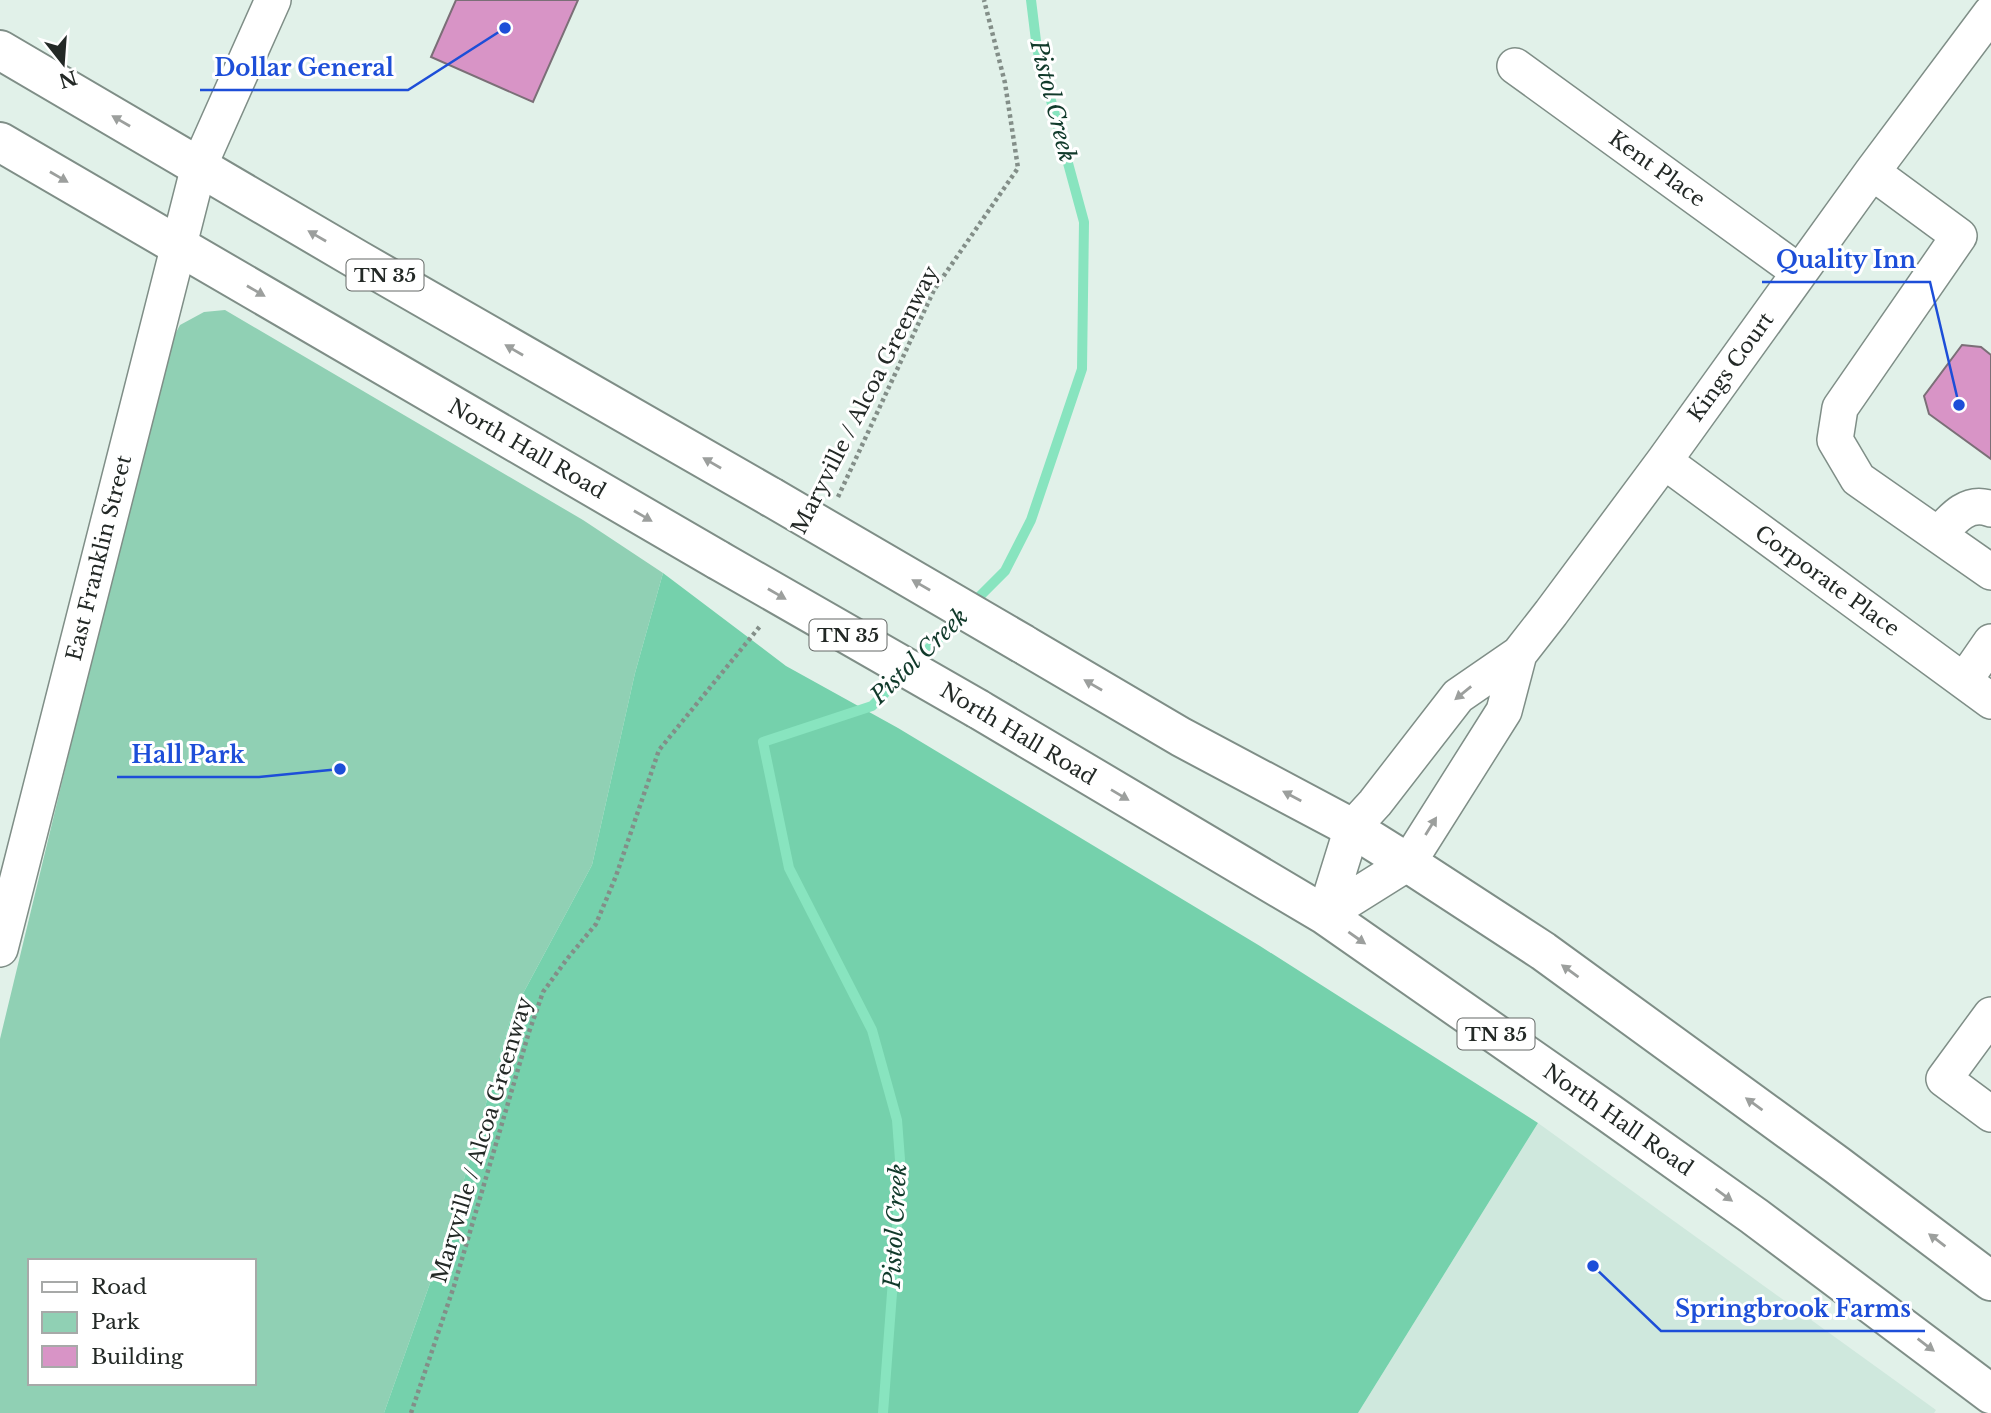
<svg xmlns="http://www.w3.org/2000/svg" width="1991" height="1413" viewBox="0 0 1991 1413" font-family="'Libre Baskerville',serif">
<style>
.built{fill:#cfe8dd}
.green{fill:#90d0b4;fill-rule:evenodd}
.forest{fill:#75d1ac}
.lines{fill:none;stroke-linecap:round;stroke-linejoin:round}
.stream{stroke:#88e4bf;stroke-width:10}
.building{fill:#d894c6;stroke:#7b6f77;stroke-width:2}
.minor-casing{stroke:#7f8e87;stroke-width:38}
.major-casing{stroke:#7f8e87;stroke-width:42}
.path{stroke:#838e88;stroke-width:4.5;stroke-dasharray:3.5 3.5;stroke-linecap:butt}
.minor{stroke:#fff;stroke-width:35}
.major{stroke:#fff;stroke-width:38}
.major-bridge-casing{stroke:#7f8e87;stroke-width:42;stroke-linecap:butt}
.major-bridge{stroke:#fff;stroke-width:38}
.oneway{fill:#9c9f9d}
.labels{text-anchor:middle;stroke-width:6;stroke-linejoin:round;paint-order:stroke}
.shield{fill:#fff;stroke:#656967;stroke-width:2}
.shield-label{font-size:19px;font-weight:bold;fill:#232926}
.street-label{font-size:21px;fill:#232926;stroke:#fff}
.water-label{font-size:23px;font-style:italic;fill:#113a2b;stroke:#fff}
.leader{fill:none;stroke:#1d4ed8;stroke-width:2.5}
.callout-dot{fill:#1d4ed8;stroke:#fff;stroke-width:2.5}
.callout-label{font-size:23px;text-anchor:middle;font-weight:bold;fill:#1d4ed8;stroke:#fff;stroke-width:6;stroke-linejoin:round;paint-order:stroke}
</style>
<rect width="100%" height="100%" fill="#e1f1e9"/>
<!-- built -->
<path class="built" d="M1538 1123 1936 1410 1934 1413H1358Z"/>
<!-- green -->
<path class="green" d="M225 310 583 520 663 573 635 673 592 865 512 1014 451 1224 384 1413H0V1039L166 351 180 325 204 312ZM30 1261H254V1383H30Z"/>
<!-- forest -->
<path class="forest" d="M663 573 786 666 898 728 1260 946 1538 1123 1358 1413H384L451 1224 512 1014 592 865 635 673Z"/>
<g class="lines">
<!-- stream -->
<path class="stream" d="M971 605 1005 571 1031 520 1082 369 1084 222 1037 49 1031 0
M915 662 961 616
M883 1413 901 1173 897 1120 872 1030 789 868 763 742 872 706 902 676"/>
</g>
<!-- building -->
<path class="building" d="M456 0H578L533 102 431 57Z
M1962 345 1981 347 1991 355V459L1929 414 1924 396Z"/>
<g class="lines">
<defs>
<path id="minor" d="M1515 66 1799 272
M1872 172 1959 236 1840 408 1835 440 1858 479 1991 572
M1664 461 1991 701
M1939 534C1953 518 1968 500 1991 509
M1964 681 1991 642
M1325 915 1352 828 1375 803 1458 696 1519 654 1551 613 1664 461 1872 172 1991 13
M1325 915 1408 863 1504 711 1519 654
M0 949 199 166 273 0
M1991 1015 1944 1079 1991 1114"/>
<path id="major" d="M0 50 358 260 771 497
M0 142 718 560
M1023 644 1181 737 1352 828 1408 863 1543 951 1837 1165 1991 1281
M978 709 1325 915 1609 1113 1754 1216 1991 1394"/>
</defs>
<!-- minor casing -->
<use href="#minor" class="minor-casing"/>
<!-- major casing -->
<use href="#major" class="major-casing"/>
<!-- path -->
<path class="path" d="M838 497 934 290 1018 168 1005 83 984 0
M411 1413 454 1286 529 1032 543 992 567 959 596 924 616 876 659 750 761 625"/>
<!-- minor -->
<use href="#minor" class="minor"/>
<!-- major -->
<use href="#major" class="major"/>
<defs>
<path id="major-bridge" d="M771 497 1023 644
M718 560 978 709"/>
</defs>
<!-- major-bridge casing -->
<use href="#major-bridge" class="major-bridge-casing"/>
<!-- major-bridge -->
<use href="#major-bridge" class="major-bridge"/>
</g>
<!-- one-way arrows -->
<defs><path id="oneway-solid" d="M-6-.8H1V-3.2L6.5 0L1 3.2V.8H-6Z" transform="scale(1.75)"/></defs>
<g class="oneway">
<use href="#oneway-solid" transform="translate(121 121) rotate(-150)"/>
<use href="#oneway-solid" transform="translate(59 177) rotate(30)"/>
<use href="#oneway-solid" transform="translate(317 236) rotate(-150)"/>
<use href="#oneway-solid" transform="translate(256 291) rotate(30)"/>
<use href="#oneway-solid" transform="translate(514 350) rotate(-150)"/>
<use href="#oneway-solid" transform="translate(712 463) rotate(-150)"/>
<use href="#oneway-solid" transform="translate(643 516) rotate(30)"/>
<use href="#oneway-solid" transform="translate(921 585) rotate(-150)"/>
<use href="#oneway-solid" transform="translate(777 594) rotate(30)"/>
<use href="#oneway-solid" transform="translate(1093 685) rotate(-150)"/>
<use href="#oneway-solid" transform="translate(1463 693) rotate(141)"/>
<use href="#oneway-solid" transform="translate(1120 795) rotate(31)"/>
<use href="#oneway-solid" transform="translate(1292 796) rotate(-152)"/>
<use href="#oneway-solid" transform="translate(1431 826) rotate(-58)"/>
<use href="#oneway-solid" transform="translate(1357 938) rotate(35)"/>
<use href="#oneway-solid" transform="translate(1570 971) rotate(-144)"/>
<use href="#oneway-solid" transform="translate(1754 1104) rotate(-144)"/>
<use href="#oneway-solid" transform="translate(1724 1195) rotate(36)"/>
<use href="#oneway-solid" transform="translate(1937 1240) rotate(-143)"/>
<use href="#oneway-solid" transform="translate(1926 1345) rotate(37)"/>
</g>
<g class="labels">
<!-- shield labels -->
<g class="shield">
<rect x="346.5" y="259.5" width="77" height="31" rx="5"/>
<rect x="809.5" y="619.5" width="77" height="31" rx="5"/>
<rect x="1457.5" y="1018.5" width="77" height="31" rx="5"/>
</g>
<g class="shield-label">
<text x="385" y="282">TN 35</text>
<text x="848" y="642">TN 35</text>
<text x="1496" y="1041">TN 35</text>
</g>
<!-- street labels -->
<g class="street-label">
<text transform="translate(1657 169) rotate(36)" y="7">Kent Place</text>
<text transform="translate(1731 367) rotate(-54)" y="7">Kings Court</text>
<text transform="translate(865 400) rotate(-63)" y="7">Maryville / Alcoa Greenway</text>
<text transform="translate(527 449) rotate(30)" y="7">North Hall Road</text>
<text transform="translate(99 558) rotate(-76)" y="7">East Franklin Street</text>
<text transform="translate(1827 581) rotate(36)" y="7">Corporate Place</text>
<text transform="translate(1018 734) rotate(31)" y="7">North Hall Road</text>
<text transform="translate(1618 1120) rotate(35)" y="7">North Hall Road</text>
<text transform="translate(482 1140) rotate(-73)" y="7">Maryville / Alcoa Greenway</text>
</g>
<!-- water labels -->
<g class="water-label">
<text transform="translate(1053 101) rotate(76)" y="8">Pistol Creek</text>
<text transform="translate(919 656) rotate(-44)" y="8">Pistol Creek</text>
<text transform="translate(895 1226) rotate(-87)" y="8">Pistol Creek</text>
</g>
</g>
<!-- callouts -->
<path class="leader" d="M505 28L408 90H200M1959 405L1930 282H1762M340 769L259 777H117M1593 1266L1661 1331H1925"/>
<g class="callout-dot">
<circle cx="505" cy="28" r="7"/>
<circle cx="1959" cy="405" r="7"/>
<circle cx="340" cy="769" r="7"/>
<circle cx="1593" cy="1266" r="7"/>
</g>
<g class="callout-label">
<text x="304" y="76">Dollar General</text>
<text x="1846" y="268">Quality Inn</text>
<text x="188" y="763">Hall Park</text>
<text x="1793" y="1317">Springbrook Farms</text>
</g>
<!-- legend -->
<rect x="28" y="1259" width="228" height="126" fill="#ffffff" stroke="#a7a9a8" stroke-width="2"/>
<rect x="42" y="1282" width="35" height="10" fill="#ffffff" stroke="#a7a9a8" stroke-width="2"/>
<text x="91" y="1294" font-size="21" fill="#232926">Road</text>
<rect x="42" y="1312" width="35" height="21" fill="#90d0b4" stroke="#a7a9a8" stroke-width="2"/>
<text x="91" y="1329" font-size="21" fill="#232926">Park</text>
<rect x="42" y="1346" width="35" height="21" fill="#d894c6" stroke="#a7a9a8" stroke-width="2"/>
<text x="91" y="1364" font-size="21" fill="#232926">Building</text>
<!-- north arrow -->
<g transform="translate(63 63) rotate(163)" stroke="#ffffff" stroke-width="5" paint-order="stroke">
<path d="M0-5L12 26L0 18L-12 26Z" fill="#232926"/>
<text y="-10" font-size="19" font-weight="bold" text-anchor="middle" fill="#232926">N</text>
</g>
</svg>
